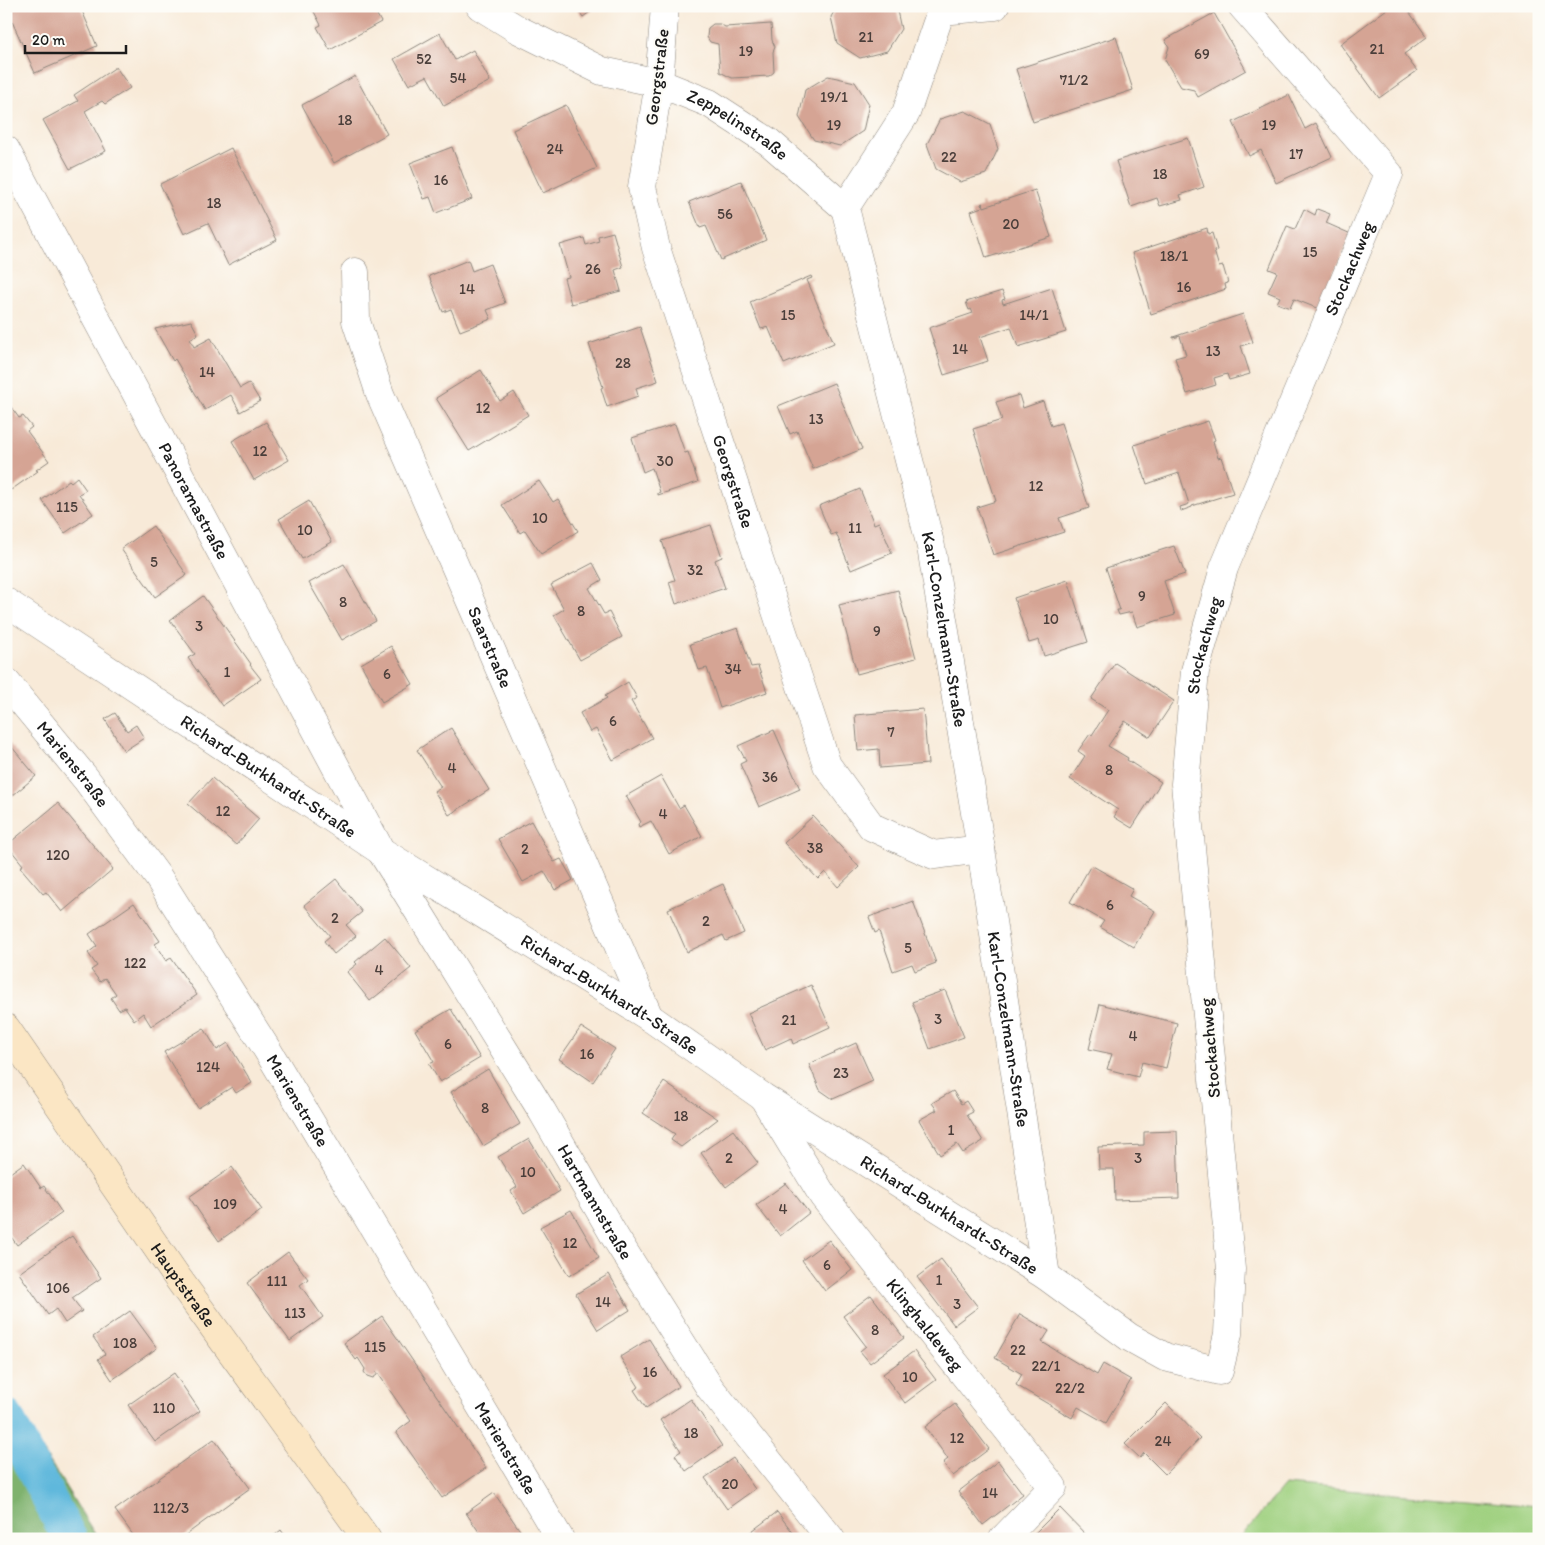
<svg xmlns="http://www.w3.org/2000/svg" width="1545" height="1545" viewBox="0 0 1545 1545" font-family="Itim,sans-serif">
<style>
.green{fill:#9fd07f;stroke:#5e764e}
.forest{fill:#7fb26e;stroke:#4e6745}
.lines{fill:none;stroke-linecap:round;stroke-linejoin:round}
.canal{stroke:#5fb8dc;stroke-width:35}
.building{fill:#d5a494}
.minor-casing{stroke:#8a837a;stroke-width:29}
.secondary-casing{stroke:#8a837a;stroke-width:29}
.minor{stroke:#fff;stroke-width:28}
.secondary{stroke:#fbe6c4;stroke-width:28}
.labels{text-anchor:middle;stroke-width:4.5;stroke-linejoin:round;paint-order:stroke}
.number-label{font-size:15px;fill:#4a3e3a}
.street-label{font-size:18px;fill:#1c1c1c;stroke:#fdfcf7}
</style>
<rect width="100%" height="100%" fill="#fdfcf7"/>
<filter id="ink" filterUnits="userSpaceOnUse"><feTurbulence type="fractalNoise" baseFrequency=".02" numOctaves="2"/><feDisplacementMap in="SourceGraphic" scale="10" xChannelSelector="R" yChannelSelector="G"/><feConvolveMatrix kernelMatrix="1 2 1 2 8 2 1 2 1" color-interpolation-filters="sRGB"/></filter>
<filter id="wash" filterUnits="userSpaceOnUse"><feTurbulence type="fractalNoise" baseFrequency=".0096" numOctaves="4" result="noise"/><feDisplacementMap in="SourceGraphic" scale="20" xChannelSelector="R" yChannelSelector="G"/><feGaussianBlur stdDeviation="1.12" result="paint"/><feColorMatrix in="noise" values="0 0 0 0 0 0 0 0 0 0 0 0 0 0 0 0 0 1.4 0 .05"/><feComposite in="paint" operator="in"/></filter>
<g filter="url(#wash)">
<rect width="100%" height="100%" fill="#f8ead8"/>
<!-- green -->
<path class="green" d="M1285 1485 1539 1506V1539H1239Z"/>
<!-- forest -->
<path class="forest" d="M29 1428 98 1539H6V1437Z"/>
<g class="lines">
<!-- canal -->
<path class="canal" d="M6 1417 70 1539"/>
</g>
<g id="blocks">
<!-- building -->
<path class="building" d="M15 6H80L97 46 35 73 7 10Z
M311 6H372L381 22 330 50 317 27 321 25Z
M575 6H598L583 17Z
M837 6H896L901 29 887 51 860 58 837 43 831 17Z
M1391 6H1405L1427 37 1404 54 1417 71 1379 98 1340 44Z
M1214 13 1246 70 1198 97 1194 90 1181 87 1165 60 1169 47 1165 40Z
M713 24H720L725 27 771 24 772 40 775 47 773 52 774 72 769 76 732 78 720 72 718 44 710 42 707 37 708 28Z
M440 33 455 60 473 50 490 81 444 106 427 76 409 85 394 59Z
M1116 37 1133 90 1033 122 1016 69Z
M116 67 130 88 105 104 102 101 85 111 106 151 70 169 43 120 78 101 74 95Z
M355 76 387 134 334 163 302 105Z
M828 76 855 82 869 104 863 131 840 146 814 140 799 117 805 90Z
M1289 95 1305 129 1316 123 1332 157 1276 183 1261 150 1249 156 1233 122Z
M566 105 597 168 543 193 513 130Z
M965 111 990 124 998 149 986 174 960 182 936 169 927 144 940 119Z
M1188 138 1204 187 1180 195 1182 200 1160 206 1157 198 1131 207 1116 161Z
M452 147 472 199 436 213 430 197 424 199 410 163Z
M231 148 277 240 228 265 208 223 184 234 160 184Z
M741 181 766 240 721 260 706 226 700 228 689 202Z
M1035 190 1051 237 986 258 971 211 982 207 981 204 983 203 984 207Z
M1304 209 1315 215 1317 209 1330 214 1326 223 1351 234 1319 309 1294 299 1290 308 1277 303 1280 297 1268 292 1277 272 1269 269 1287 226 1295 229Z
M1207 228 1208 234 1212 233 1217 250 1214 251 1219 267 1223 266 1228 283 1225 284 1226 289 1151 314 1132 253Z
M613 232 623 267 615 270 621 291 571 304 564 278 569 277 560 245 584 238 586 245 599 241 598 236Z
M468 260 472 271 490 264 505 303 487 310 491 319 460 331 451 309 443 312 429 276Z
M811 276 812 278 807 280 834 343 784 364 768 327 761 329 750 302Z
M1052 288 1066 332 1018 347 1011 327 980 337 988 361 944 375 929 328 973 313 971 309 969 310 966 302 1002 291 1005 299 1002 300 1003 304Z
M1243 314 1253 342 1241 346 1250 374 1229 380 1227 374 1214 378 1216 385 1187 394 1175 358 1186 355 1180 336 1173 338V337Z
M191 321 198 334 190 339 194 347 211 338 240 388 249 383 260 401 240 412 231 395 205 410 175 359 173 361 155 329Z
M640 327 658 381 636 388 638 396 607 407 601 388 603 387 589 344Z
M481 370 500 401 514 392 528 415 469 451 436 398Z
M834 383 862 449 813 469 797 431 790 434 778 406Z
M1019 395 1023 408 1043 401 1051 426 1061 423 1089 508 1059 518 1064 532 993 555 977 507 996 501 973 429 1002 420 996 402Z
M6 400 19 418 23 416 32 427 27 431 49 461 36 470 38 471 11 490 9 486 6 488Z
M1208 421 1215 440 1213 441 1218 458 1221 457 1233 493 1192 506V507L1181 511 1180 507 1189 504 1179 473 1147 484 1134 445Z
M266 422 289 460 254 480 232 441Z
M675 424 685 453 688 452 698 482 658 495V493L660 492 652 468 643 472 632 438Z
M77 477 86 490 79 494 93 514 65 533 42 500 69 480 71 482Z
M539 481 553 502 558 499 578 531 541 554 525 530 520 533 502 505Z
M860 489 874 524 879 522 892 553 851 570 836 533 831 535 819 506Z
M309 501 332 542 302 559 279 519Z
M711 525 722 557 715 560 725 588 676 604 669 582 675 580 662 541Z
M153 526 187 575 155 597 121 549Z
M1174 546 1185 574 1164 581 1175 615 1137 627 1132 612 1119 615 1117 610H1120L1106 568Z
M593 563 602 580 589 588 604 614 609 612 622 637 580 660 554 615 564 609 551 585Z
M344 564 376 621 342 640 309 583Z
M1068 580 1088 642 1044 656 1039 640 1029 643 1014 598Z
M898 590 916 658 857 674 839 605Z
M203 596 251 664 250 665 261 679 222 706 188 658 195 654 170 620Z
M738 628 751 667 758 666 767 692 720 708 707 668 699 670 690 644Z
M391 646 413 684 382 702 361 664Z
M1115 663 1174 701 1150 737 1125 721 1108 746 1128 758 1127 760 1161 782 1132 828 1114 817 1118 810 1070 779 1085 756 1078 751 1090 734 1092 735 1108 710 1091 699Z
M628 682 637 698 631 701 652 738 613 760 596 729 590 732 580 713 607 698 605 696Z
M923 709 928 764 880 768 879 749 858 751 855 715Z
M115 713 127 731 136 725 144 738 124 751 105 719Z
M451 728 489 790 449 815 434 791 441 787 417 750Z
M774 730 800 789 759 807 740 764 746 761 738 746Z
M6 740 36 776 6 801Z
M661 776 679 808 684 805 702 836 669 854 651 821 639 827 638 824 641 822 626 796Z
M212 778 259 819 236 845 188 804Z
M58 803 113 869 62 912 46 892 43 894 20 867 23 865 7 845Z
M813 816 859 867 838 887 825 872 818 879 784 843Z
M531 821 554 862 561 859 573 880 555 890 544 871 523 882 498 839Z
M1091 865 1133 889 1129 896 1155 911 1134 947 1100 927 1104 921 1070 902Z
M336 879 362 912 346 925 356 936 334 954 324 941 330 936 304 905Z
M723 884 744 933 726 941 723 935 687 952 668 909Z
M913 901 936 963 915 971 912 964 893 971 879 931 875 933 869 917Z
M134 903 160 941 155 944 166 961 171 958 197 995 151 1026 143 1013 134 1020 125 1007 119 1010 111 998 116 994 105 978 100 982 91 970 97 966 88 953 97 946 89 934Z
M385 937 411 968 370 1001 347 972 357 964 355 962Z
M811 985 830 1027 793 1044 791 1038 765 1050 748 1013Z
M945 990 964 1037 930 1049 912 1002Z
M1100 1004 1177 1023 1166 1068 1142 1062 1138 1077 1107 1069 1112 1054 1089 1049Z
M451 1009 480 1058 440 1082 429 1064 434 1062 415 1030Z
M581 1027 615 1049 593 1082 559 1059Z
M204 1028 217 1050 228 1043 252 1083 236 1093 232 1087 198 1108 164 1052Z
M856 1043 873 1081 833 1099 820 1090 809 1064Z
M488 1069 520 1124 483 1146 451 1092Z
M664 1082 718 1119 681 1147 671 1140 675 1134 643 1113Z
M953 1091 961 1104 966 1101 973 1112 967 1115 983 1141 963 1153 957 1144 940 1155 919 1120 937 1110 932 1103Z
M733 1130 758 1163 726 1187 701 1153Z
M1177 1131 1179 1198 1115 1200 1114 1169H1099L1098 1147 1144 1145V1132Z
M529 1139 560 1191 524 1213 511 1191 517 1187 498 1157Z
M24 1163 41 1188 44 1186 62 1213 17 1245 6 1230V1176Z
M232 1167 262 1210 219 1241 189 1197Z
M786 1183 809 1213 780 1236 756 1205Z
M571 1210 599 1258 569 1276 540 1227Z
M72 1236 101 1278 72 1298 82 1311 65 1323 56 1309 48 1315 19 1273Z
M829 1240 852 1270 825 1291 802 1260Z
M288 1252 308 1279 300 1285 323 1317 290 1341 247 1283Z
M941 1259 978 1307 954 1325 917 1277Z
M609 1274 630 1310 598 1330 576 1294Z
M871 1295 904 1338 870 1363 860 1351 866 1346 843 1316Z
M130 1311 157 1348 112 1380 98 1359 105 1354 93 1337Z
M1020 1314 1049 1331 1042 1342 1097 1375 1103 1364 1131 1380 1106 1423 1078 1407 1072 1418 1016 1385 1022 1374 995 1358Z
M382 1316 486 1468 442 1498 396 1432 411 1421 377 1372V1375L373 1378 367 1376 364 1372 365 1369 358 1358 356 1360 344 1343Z
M649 1339 679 1386 646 1408 634 1390 639 1387 620 1357Z
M914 1351 936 1380 905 1403 883 1374Z
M174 1373 200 1411 155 1442 128 1405Z
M691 1399 722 1446 686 1471 675 1455 681 1451 660 1420Z
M1166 1403 1200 1438 1165 1474 1144 1453 1140 1458 1125 1444Z
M955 1404 989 1449 953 1476 943 1463 948 1459 925 1427Z
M214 1439 250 1488 180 1539H136L115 1510Z
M733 1458 755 1489 727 1509 705 1478Z
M998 1461 1023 1494 983 1525 958 1492Z
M494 1493 526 1539H484L466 1513Z
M1060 1508 1090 1539H1032L1031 1537Z
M777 1512 798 1539H752L748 1534Z
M281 1530 287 1539H270Z"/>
</g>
</g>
<g filter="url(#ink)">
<use href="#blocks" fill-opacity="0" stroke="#8a837a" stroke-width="1"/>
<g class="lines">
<defs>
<g id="minor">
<path id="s1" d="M480 6 517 29 602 71 659 83 709 103 769 142 845 208"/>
<path id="s2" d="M665 6 659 83 642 187 656 248 827 765 872 827 934 855 981 849"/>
<path id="s3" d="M940 6 941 11 906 113 845 208 931 547 981 849 1046 1276"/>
<path d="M941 11 995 6"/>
<path id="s4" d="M6 150 381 851 542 1111 615 1237 710 1388 831 1539"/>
<path id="s5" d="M355 272 356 321 380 394 472 605 649 1017"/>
<path id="s6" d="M6 602 381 851 649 1017 763 1097 1046 1276 1129 1337 1165 1357 1219 1371 1228 1334 1231 1269 1185 784 1195 671 1224 568 1389 174 1242 6"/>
<path id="s7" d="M6 682 86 779 158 877 268 1051 560 1539"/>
<path id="s8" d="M766 1102 823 1196 1053 1487 1003 1539"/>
</g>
<g id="secondary">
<path id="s9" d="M6 1028 177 1277 367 1539"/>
</g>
</defs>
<!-- minor casing -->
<use href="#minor" class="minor-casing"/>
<!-- secondary casing -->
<use href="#secondary" class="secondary-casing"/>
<!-- minor -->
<use href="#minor" class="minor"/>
<!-- secondary -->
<use href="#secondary" class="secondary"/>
</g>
</g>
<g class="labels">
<!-- number labels -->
<g class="number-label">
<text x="866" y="42">21</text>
<text x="1377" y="54">21</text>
<text x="746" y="56">19</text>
<text x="1202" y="59">69</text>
<text x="424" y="64">52</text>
<text x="458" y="83">54</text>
<text x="1074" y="85">71/2</text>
<text x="834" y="102">19/1</text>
<text x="345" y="125">18</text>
<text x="834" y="130">19</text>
<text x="1269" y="130">19</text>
<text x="555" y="154">24</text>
<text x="1296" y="159">17</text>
<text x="949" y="162">22</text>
<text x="1160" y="179">18</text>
<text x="441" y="185">16</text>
<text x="214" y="208">18</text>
<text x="725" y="219">56</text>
<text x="1011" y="229">20</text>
<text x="1310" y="257">15</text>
<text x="1174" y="261">18/1</text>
<text x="593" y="274">26</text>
<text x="1184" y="292">16</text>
<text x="467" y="294">14</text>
<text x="788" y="320">15</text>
<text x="1034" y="320">14/1</text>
<text x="960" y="354">14</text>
<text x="1213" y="356">13</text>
<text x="623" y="368">28</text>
<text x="207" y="377">14</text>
<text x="483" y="413">12</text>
<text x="816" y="424">13</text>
<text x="260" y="456">12</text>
<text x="665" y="466">30</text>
<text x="1036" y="491">12</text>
<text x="67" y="512">115</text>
<text x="540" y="523">10</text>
<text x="855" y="533">11</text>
<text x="305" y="535">10</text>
<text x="154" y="567">5</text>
<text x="695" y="575">32</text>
<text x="1142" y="601">9</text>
<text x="343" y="607">8</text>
<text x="581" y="616">8</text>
<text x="1051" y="624">10</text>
<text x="199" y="631">3</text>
<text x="877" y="636">9</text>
<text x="733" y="674">34</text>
<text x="227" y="677">1</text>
<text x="387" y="679">6</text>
<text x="613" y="726">6</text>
<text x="891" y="737">7</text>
<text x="452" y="773">4</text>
<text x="1109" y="775">8</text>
<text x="770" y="782">36</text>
<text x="223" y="816">12</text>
<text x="663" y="819">4</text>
<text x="815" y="853">38</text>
<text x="525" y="854">2</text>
<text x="58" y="860">120</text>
<text x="1110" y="910">6</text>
<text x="335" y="923">2</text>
<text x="706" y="926">2</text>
<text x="908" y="953">5</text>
<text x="135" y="968">122</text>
<text x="379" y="975">4</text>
<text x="938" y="1024">3</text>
<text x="789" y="1025">21</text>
<text x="1133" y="1041">4</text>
<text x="448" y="1049">6</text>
<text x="587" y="1059">16</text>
<text x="208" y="1072">124</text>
<text x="841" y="1078">23</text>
<text x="485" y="1113">8</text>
<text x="681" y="1121">18</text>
<text x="951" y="1135">1</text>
<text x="729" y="1163">2</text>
<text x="1138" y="1163">3</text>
<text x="528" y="1177">10</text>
<text x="225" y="1209">109</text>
<text x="783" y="1214">4</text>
<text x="570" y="1248">12</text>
<text x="827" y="1270">6</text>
<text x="939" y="1285">1</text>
<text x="277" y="1286">111</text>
<text x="58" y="1293">106</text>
<text x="603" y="1307">14</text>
<text x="957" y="1309">3</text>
<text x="295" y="1318">113</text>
<text x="875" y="1335">8</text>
<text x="125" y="1348">108</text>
<text x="375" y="1352">115</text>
<text x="1018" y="1355">22</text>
<text x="1046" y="1371">22/1</text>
<text x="650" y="1377">16</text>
<text x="910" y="1382">10</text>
<text x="1070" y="1393">22/2</text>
<text x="164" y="1413">110</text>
<text x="691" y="1438">18</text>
<text x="957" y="1443">12</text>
<text x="1163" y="1446">24</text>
<text x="730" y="1489">20</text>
<text x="990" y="1498">14</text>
<text x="171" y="1513">112/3</text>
</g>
<!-- street labels -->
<g class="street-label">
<text transform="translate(657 77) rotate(-83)" y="6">Georgstraße</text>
<text dy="6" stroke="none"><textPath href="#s1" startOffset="286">Zeppelinstraße</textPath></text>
<text dy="6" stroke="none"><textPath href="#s6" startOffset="2575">Stockachweg</textPath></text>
<text dy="6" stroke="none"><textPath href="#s2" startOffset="491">Georgstraße</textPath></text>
<text dy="6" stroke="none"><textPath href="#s4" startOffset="398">Panoramastraße</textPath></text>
<text dy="6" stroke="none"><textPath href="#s3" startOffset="659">Karl-Conzelmann-Straße</textPath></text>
<text dy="6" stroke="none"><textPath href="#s6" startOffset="2170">Stockachweg</textPath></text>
<text dy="6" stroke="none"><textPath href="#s5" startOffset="402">Saarstraße</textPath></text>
<text dy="6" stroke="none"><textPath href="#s7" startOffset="106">Marienstraße</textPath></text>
<text dy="6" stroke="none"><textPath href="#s6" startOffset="315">Richard-Burkhardt-Straße</textPath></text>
<text dy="6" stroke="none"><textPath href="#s6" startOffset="720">Richard-Burkhardt-Straße</textPath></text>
<text dy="6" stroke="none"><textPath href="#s3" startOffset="1064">Karl-Conzelmann-Straße</textPath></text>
<text transform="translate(1210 1048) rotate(-95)" y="6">Stockachweg</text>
<text dy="6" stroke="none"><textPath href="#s7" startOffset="511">Marienstraße</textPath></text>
<text dy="6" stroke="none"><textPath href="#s4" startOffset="1206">Hartmannstraße</textPath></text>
<text dy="6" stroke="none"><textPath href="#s6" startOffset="1125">Richard-Burkhardt-Straße</textPath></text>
<text dy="6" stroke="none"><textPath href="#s9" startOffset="312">Hauptstraße</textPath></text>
<text dy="6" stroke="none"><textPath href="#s8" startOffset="274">Klinghaldeweg</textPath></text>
<text dy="6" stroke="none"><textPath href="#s7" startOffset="916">Marienstraße</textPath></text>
</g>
</g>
<!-- margin -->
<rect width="1545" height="1545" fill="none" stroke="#fdfcf7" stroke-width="25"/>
<!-- scale -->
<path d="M25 45v8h101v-8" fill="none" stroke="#1c1c1c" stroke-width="2.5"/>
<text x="32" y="45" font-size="15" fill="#1c1c1c" stroke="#fdfcf7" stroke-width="4" paint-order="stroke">20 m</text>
</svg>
